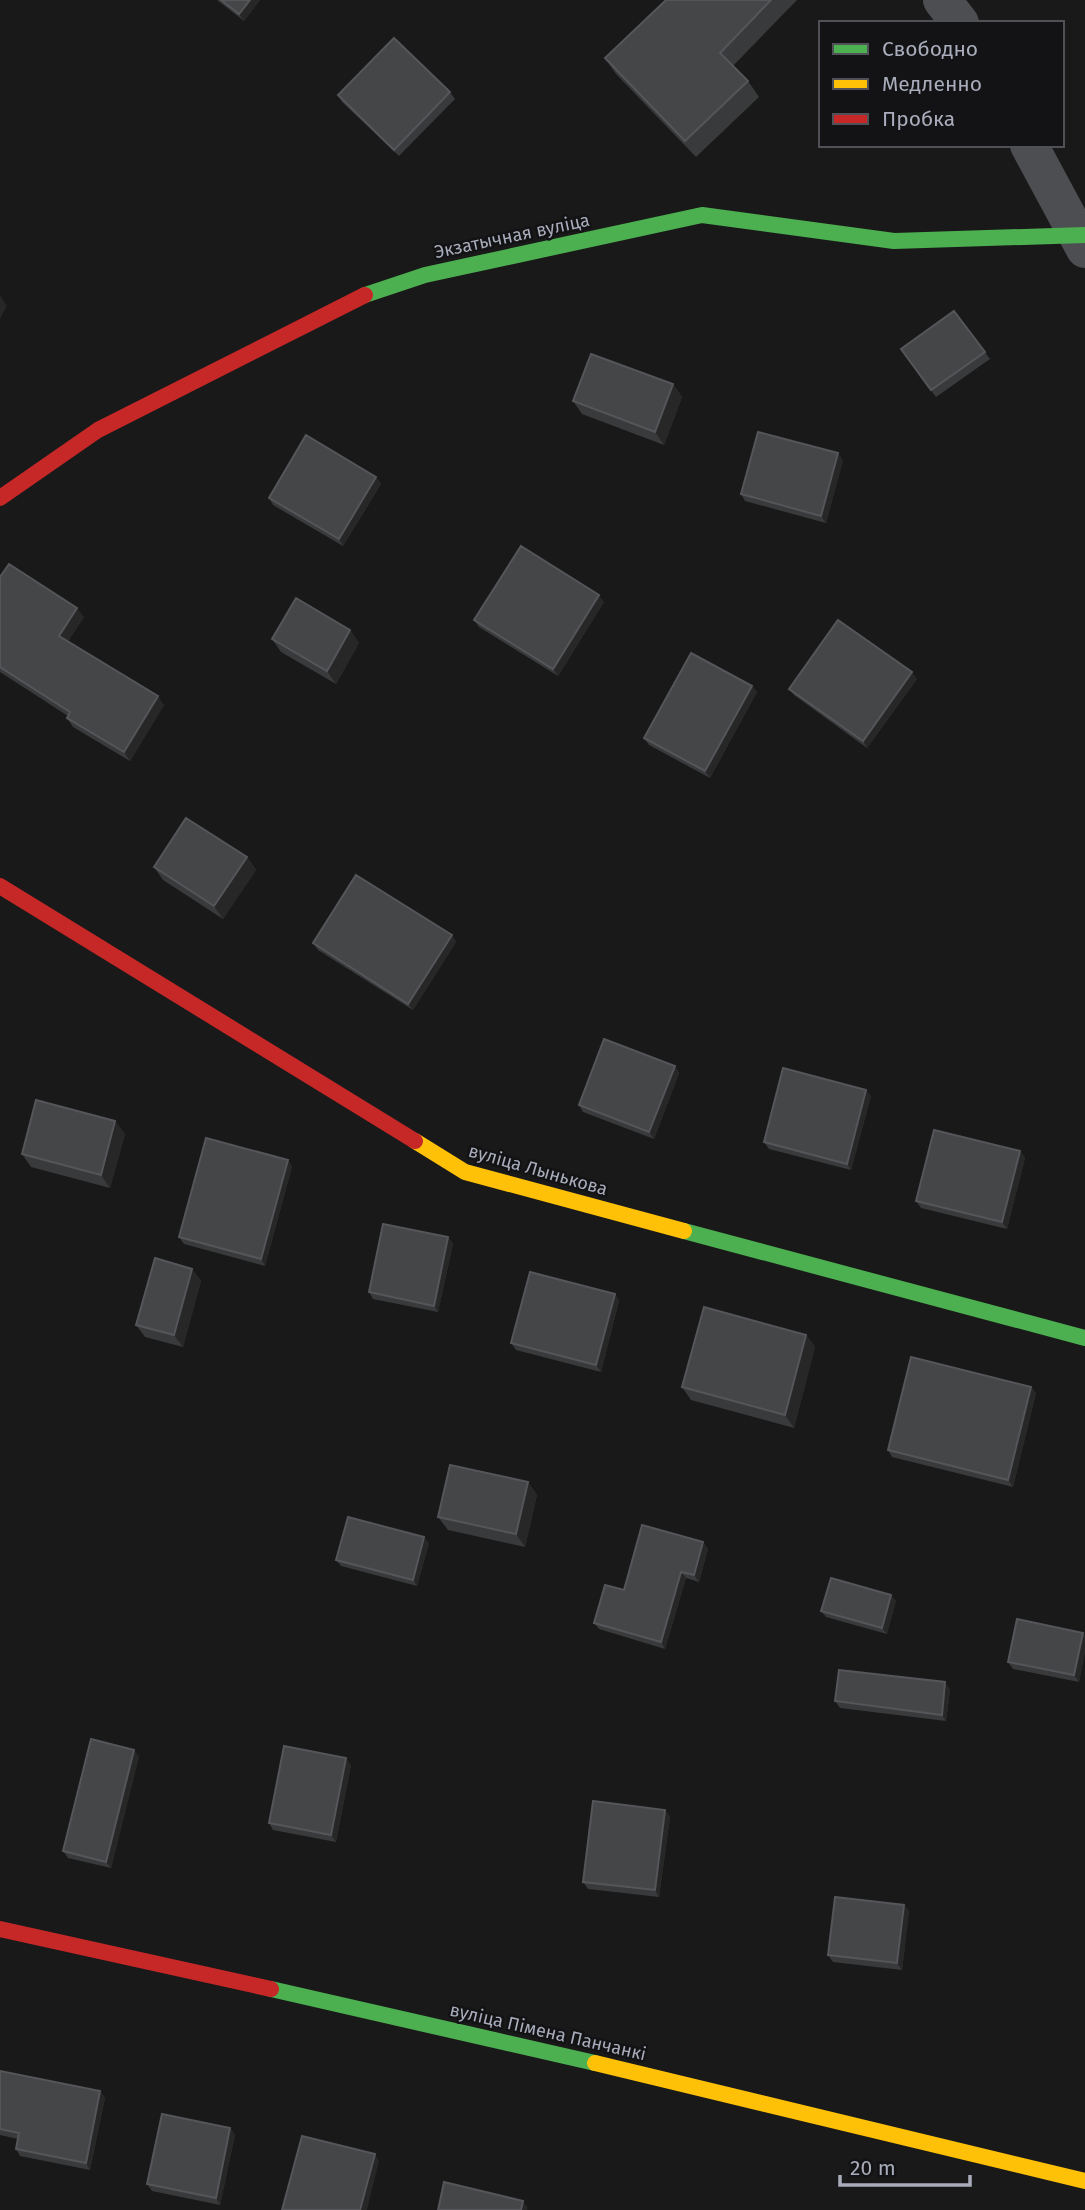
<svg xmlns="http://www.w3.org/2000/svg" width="1085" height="2210" viewBox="0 0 1085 2210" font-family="'Fira Sans',sans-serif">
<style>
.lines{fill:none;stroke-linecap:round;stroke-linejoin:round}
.street{stroke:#4d4e52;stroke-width:38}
.fast{stroke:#4caf50;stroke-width:16}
.slow{stroke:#ffc107;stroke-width:16}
.jam{stroke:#c62828;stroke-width:16}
.wall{fill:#393a3b}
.shaded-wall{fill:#272727}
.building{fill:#454648;stroke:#55565a;stroke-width:2}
.labels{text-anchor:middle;stroke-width:5;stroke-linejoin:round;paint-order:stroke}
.street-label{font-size:18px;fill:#a9adbb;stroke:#131315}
</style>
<rect width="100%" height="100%" fill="#191919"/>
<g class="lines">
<!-- street -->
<path class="street" d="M942 0 960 23
M1029 145 1085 249"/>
<!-- fast -->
<path class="fast" d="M365 295 425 275 702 215 894 241 1085 235
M684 1231 1085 1338
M271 1989 595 2063"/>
<!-- slow -->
<path class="slow" d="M415 1141 465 1172 684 1231
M595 2063 1085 2181"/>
<!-- jam -->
<path class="jam" d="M0 498 98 430 365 295
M0 886 415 1141
M0 1929 271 1989"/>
</g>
<!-- wall -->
<path class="wall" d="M217 0H260L244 21Z
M666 0H797L733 66 748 81 759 97 696 157 616 74 605 58Z
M450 92 455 99 399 156 342 102 338 95Z
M954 311 990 359 936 397 901 349Z
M673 384 682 397 664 445 582 414 573 401Z
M843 460 826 523 745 501 741 494Z
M376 477 381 484 343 546 273 505 269 498Z
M0 577 84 617 68 641 164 705 130 761 73 727 67 718 68 716 0 672Z
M604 602 558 676 479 627 474 620Z
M350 630 359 643 336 684 281 652 272 639Z
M917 679 867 748 794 695 789 689Z
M752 686 757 692 710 778 649 745 644 738Z
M247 857 256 870 223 919 163 880 154 867Z
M452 935 456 942 413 1010 318 950 313 943Z
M675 1066 679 1073 654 1139 583 1112 579 1105Z
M871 1096 851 1170 769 1149 764 1142Z
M115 1121 125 1134 110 1188 31 1167 22 1154Z
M1020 1151 1025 1158 1007 1229 921 1208 916 1201Z
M288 1160 292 1167 265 1266 184 1244 179 1237Z
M448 1237 453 1244 438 1312 373 1299 369 1292Z
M192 1269 201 1281 183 1347 145 1337 136 1325Z
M615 1294 619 1301 601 1372 516 1350 511 1343Z
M806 1335 815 1347 794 1428 691 1400 682 1387Z
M1031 1387 1036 1393 1013 1487 892 1457 888 1450Z
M528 1482 537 1495 525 1547 448 1530 438 1517Z
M703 1542 708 1549 699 1582 686 1578 665 1649 599 1629 594 1623 624 1590Z
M429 1543 417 1586 341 1566 336 1560Z
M891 1595 896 1601 887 1634 826 1617 821 1611Z
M1083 1633 1085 1636V1652L1079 1682 1013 1669 1008 1662Z
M950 1689 946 1721 840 1708 835 1701Z
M139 1756 111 1868 68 1858 63 1851Z
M351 1765 336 1842 273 1830 269 1823Z
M665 1810 670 1817 659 1897 588 1889 583 1882Z
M904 1905 909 1911 902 1970 833 1962 828 1955Z
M0 2071 100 2091 105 2098 90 2170 20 2156 16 2149 18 2139 0 2135Z
M230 2128 235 2135 220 2205 152 2191 147 2184Z"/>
<!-- shaded-wall -->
<path class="shaded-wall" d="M250 0H260L244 21 239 14Z
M0 295 7 306 0 319Z
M673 384 682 397 664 445 655 432Z
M838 453 843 460 826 523 821 516Z
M376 477 381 484 343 546 339 539Z
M599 595 604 602 558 676 553 669Z
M77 608 84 617 65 645 59 636Z
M350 630 359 643 336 684 327 671Z
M912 672 917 679 867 748 863 741Z
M752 686 757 692 710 778 705 771Z
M158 696 164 705 130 761 124 752Z
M247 857 256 870 223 919 214 906Z
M452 935 456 942 413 1010 408 1004Z
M675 1066 679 1073 654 1139 649 1132Z
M866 1090 871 1096 851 1170 847 1164Z
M115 1121 125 1134 110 1188 101 1175Z
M1020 1151 1025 1158 1007 1229 1002 1222Z
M288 1160 292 1167 265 1266 261 1259Z
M448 1237 453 1244 438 1312 434 1306Z
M192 1269 201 1281 183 1347 174 1335Z
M615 1294 619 1301 601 1372 596 1365Z
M806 1335 815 1347 794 1428 785 1415Z
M1031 1387 1036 1393 1013 1487 1008 1480Z
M528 1482 537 1495 525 1547 516 1534Z
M424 1537 429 1543 417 1586 413 1580Z
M703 1542 708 1549 699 1582 694 1575Z
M681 1572 686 1578 665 1649 661 1642Z
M891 1595 896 1601 887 1634 882 1628Z
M1083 1633 1085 1636V1652L1079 1682 1074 1675Z
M945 1682 950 1689 946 1721 942 1715Z
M134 1750 139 1756 111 1868 106 1862Z
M346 1758 351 1765 336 1842 331 1835Z
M665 1810 670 1817 659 1897 655 1890Z
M904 1905 909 1911 902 1970 897 1963Z
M100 2091 105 2098 90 2170 86 2163Z
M230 2128 235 2135 220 2205 216 2198Z
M375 2154 379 2161 367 2210H360Z
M523 2201 528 2208 527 2210H521Z"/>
<!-- building -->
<path class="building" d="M221 0H250L239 14Z
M666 0H771L720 53 748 81 685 141 605 58Z
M394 38 450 92 394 150 338 95Z
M954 311 985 352 931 390 901 349Z
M591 354 673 384 655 432 573 401Z
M758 432 838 453 821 516 741 494Z
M306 435 376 477 339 539 269 498Z
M521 546 599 595 553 669 474 620Z
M9 564 77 608 59 636 158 696 124 752 67 718 70 712 0 667V577Z
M296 598 350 630 327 671 272 639Z
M838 620 912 672 863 741 789 689Z
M691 653 752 686 705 771 644 738Z
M186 818 247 857 214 906 154 867Z
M356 875 452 935 408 1004 313 943Z
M604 1039 675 1066 649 1132 579 1105Z
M783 1068 866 1090 847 1164 764 1142Z
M36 1100 115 1121 101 1175 22 1154Z
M934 1130 1020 1151 1002 1222 916 1201Z
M206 1138 288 1160 261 1259 179 1237Z
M383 1224 448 1237 434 1306 369 1292Z
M155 1258 192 1269 174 1335 136 1325Z
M530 1272 615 1294 596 1365 511 1343Z
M704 1307 806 1335 785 1415 682 1387Z
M911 1357 1031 1387 1008 1480 888 1450Z
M450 1465 528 1482 516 1534 438 1517Z
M348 1517 424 1537 413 1580 336 1560Z
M642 1525 703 1542 694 1575 681 1572 661 1642 594 1623 605 1585 624 1590Z
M831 1578 891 1595 882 1628 821 1611Z
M1017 1619 1083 1633 1074 1675 1008 1662Z
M839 1670 945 1682 942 1715 835 1701Z
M91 1739 134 1750 106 1862 63 1851Z
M284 1746 346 1758 331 1835 269 1823Z
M593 1801 665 1810 655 1890 583 1882Z
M835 1897 904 1905 897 1963 828 1955Z
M0 2071 100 2091 86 2163 16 2149 19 2133 0 2129Z
M162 2114 230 2128 216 2198 147 2184Z
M302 2136 375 2154 360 2210H282Z
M444 2182 523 2201 521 2210H438Z"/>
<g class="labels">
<!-- street labels -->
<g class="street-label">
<text transform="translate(512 236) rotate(-12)" y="6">Экзатычная вуліца</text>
<text transform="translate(538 1170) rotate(16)" y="6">вуліца Лынькова</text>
<text transform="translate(548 2032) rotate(13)" y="6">вуліца Пімена Панчанкі</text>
</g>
</g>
<!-- legend -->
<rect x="819" y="21" width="245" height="126" fill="#131315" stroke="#4f5157" stroke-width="2"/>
<rect x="833" y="44" width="35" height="10" fill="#4caf50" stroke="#4f5157" stroke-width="2"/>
<text x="882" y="56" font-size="21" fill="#a9adbb">Свободно</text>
<rect x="833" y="79" width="35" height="10" fill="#ffc107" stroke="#4f5157" stroke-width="2"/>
<text x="882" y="91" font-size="21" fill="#a9adbb">Медленно</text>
<rect x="833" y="114" width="35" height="10" fill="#c62828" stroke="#4f5157" stroke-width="2"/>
<text x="882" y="126" font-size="21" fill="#a9adbb">Пробка</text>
<!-- scale -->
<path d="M840 2175v10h130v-10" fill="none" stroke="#a9adbb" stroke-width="3.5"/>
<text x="850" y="2175" font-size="21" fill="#a9adbb" stroke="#131315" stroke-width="5" paint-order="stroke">20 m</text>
</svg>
